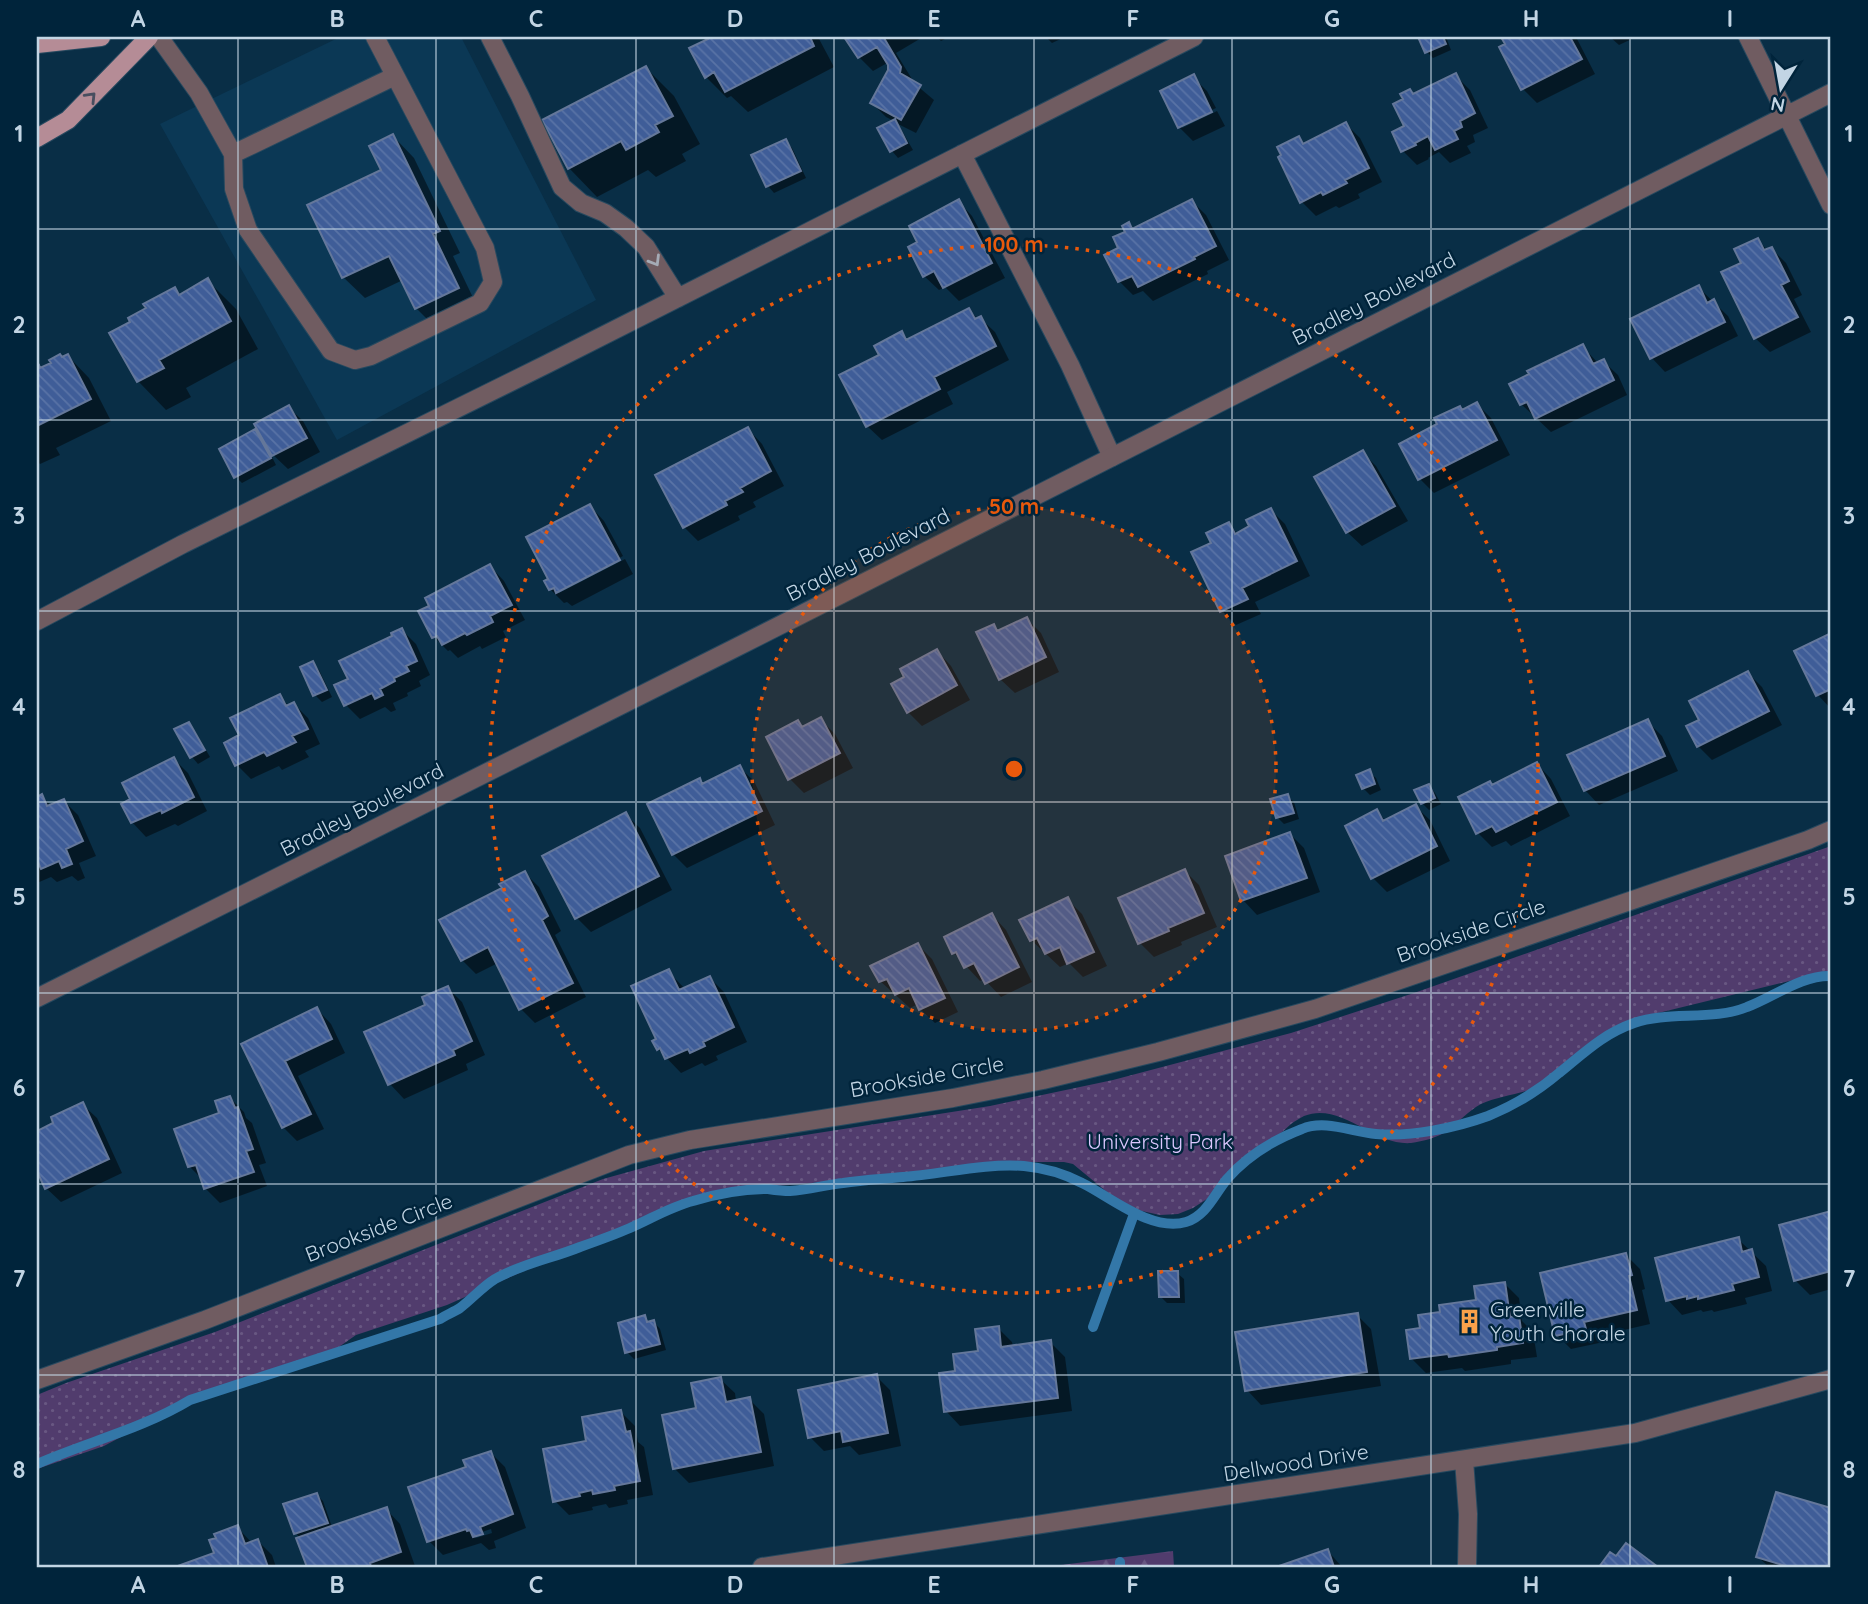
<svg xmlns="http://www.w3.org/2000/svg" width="1868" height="1604" viewBox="0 0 1868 1604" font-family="Quicksand,sans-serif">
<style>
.built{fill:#0b3855}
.forest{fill:url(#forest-firs)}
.park{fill:url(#park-dots)}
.shadow{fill:#0007;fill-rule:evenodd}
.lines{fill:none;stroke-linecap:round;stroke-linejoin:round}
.stream{stroke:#3377a8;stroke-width:10}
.building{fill:url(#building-back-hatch);stroke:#64779a;stroke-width:2}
.service-casing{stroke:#27495f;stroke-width:20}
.minor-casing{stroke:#27495f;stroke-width:20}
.primary-casing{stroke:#27495f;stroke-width:20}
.service{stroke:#705c61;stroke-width:18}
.minor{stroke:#705c61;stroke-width:18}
.primary{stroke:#b58c96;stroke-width:18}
.oneway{stroke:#484e5f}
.oneway2{stroke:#a5abb6}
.grid{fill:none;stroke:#c2d5e4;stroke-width:2;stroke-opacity:0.55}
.ring{fill:none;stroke:#e8590c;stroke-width:3.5;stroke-dasharray:3.5 7}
.labels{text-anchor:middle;stroke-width:5;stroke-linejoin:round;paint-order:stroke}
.street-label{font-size:21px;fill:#c2d5e4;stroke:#00243b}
.park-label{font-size:21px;fill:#dcc7fe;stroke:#00243b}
.poi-label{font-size:21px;fill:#c2d5e4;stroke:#00243b;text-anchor:start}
.centre{fill:#e8590c;stroke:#00243b;stroke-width:3.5}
.ring-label{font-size:21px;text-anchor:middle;font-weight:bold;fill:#e8590c;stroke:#00243b;stroke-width:5;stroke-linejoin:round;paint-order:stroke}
.neatline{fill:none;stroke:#c2d5e4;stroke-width:2.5}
.grid-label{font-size:23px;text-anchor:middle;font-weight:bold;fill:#c2d5e4}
</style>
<defs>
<pattern id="forest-firs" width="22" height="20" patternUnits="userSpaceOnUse" patternTransform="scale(1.75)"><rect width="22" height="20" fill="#513c6d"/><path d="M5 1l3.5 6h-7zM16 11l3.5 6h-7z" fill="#685782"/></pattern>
<pattern id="park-dots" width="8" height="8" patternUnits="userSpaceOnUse" patternTransform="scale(1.75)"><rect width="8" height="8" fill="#513c6d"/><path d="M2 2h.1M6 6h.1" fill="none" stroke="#685782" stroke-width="1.8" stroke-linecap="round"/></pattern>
<pattern id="building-back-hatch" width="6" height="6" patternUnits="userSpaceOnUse" patternTransform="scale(1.75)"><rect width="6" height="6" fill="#3f5d98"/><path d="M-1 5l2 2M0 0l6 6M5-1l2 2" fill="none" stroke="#5973a6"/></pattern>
</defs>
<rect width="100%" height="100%" fill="#092e46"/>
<!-- built -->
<path class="built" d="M340 37H461L596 300 337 440 160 124Z"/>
<!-- forest -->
<path class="forest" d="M1173 1551 1174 1567H1045Z"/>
<!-- park -->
<path class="park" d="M1831 846V979L1802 978 1650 1015 1623 1029 1543 1085C1523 1094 1501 1095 1481 1104 1468 1111 1459 1122 1447 1131 1437 1138 1423 1141 1411 1143 1374 1146 1341 1101 1304 1116 1300 1118 1295 1121 1291 1124L1210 1197 1193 1208 1178 1214 1160 1215 1133 1209 1119 1202 1073 1164 1064 1162H1032L934 1173 761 1187 717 1196 605 1235 447 1305 356 1335 326 1356 208 1396 149 1422 104 1446 37 1469V1395L66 1383 215 1332 603 1179 704 1151 990 1106 1113 1080 1291 1033 1414 993Z"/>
<!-- shadow -->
<path class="shadow" d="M709 37H818L834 67 748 112 731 96 727 98 706 77 710 39Z
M846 37H923L896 53 915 84 934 100 916 133 898 124 913 150 898 158 892 151 894 121 886 117 872 103 890 71 889 62 873 71 859 57Z
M937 37H949L941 41Z
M1046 37H1065L1052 43Z
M1420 37H1446L1451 50 1433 58 1427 52Z
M1503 37H1576L1595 74 1537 103 1523 89 1501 47 1507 44Z
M1610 37H1636L1619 45Z
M646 68 674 96 700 144 682 154 686 161 656 177 648 170 597 197 569 168Z
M1455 75 1470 90 1488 128 1473 135 1475 142 1467 146 1471 153 1450 163 1439 152 1428 158 1429 159 1417 165 1403 151 1394 133 1406 127 1405 100 1410 91 1414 95Z
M1193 77 1207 91 1216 108 1182 124V128L1217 111 1225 126 1193 141 1179 127Z
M1346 124 1360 138 1382 182 1358 194 1360 198 1339 208 1336 206 1316 216 1302 202 1299 139 1305 144Z
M393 136 414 158 460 253 453 256 479 310 437 329 416 308 403 280 365 298 343 277 383 171Z
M785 141 792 148 806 178 774 193 768 186 753 156Z
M958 201 972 216 1005 278 959 301 945 287 939 290 924 276 920 243Z
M1192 201 1206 215 1229 260 1207 271 1208 274 1153 301 1143 291 1133 295 1119 281 1128 224 1134 230Z
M1758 240 1768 251 1772 249 1786 263 1802 295 1794 299 1811 332 1770 352 1755 338 1743 263Z
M208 281 236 309 258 349 186 388 191 397 166 410 138 381 132 322 175 289 181 295Z
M1698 287 1728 316 1738 336 1665 372 1651 357Z
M969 310 978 319 980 318 995 332 1009 360 947 392 953 404 882 440 867 426 881 356 901 333 909 341Z
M1582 346 1598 363 1603 361 1618 375 1627 395 1551 432 1521 404Z
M68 356 89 378 111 421 56 448 60 455 40 464 37 461V368L38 367 41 370Z
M1477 404 1491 418 1510 455 1434 493 1420 479Z
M288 407 303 421 320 452 288 469 269 451 276 465 242 483 236 477 254 431 265 442Z
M748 429 762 444 784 486 753 502 756 507 738 516 740 520 698 541 684 527Z
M1362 452 1376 466 1408 521 1362 546 1347 532Z
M590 506 604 521 623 556 559 589V593L625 559 633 574 572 606 567 602 564 603 550 589V580Z
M1271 510 1285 524 1310 576 1255 602 1261 614 1236 625 1222 611 1213 544 1229 525 1238 534Z
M490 566 504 581 525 620 503 631 506 637 482 649 480 646 458 658 450 650 448 651 434 637Z
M1027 619 1041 633 1059 672 1015 693 1000 679 993 626 1000 632Z
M402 630 416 644 430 675 419 681 421 686 407 693 408 696 393 703 396 710 391 712 385 707 360 719 346 705 350 680Z
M1831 635V709L1818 695 1796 652Z
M937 651 951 666 970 700 922 726 908 712 906 678Z
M313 663 319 670 332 697 322 702 315 695Z
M1748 673 1762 687 1782 725 1712 760 1698 746 1701 720Z
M280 697 289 706 294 704 308 718 320 744 305 751 309 757 282 770 279 766 251 779 237 765 226 744 241 736Z
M820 719 835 734 853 768 804 793 790 779 797 722 804 728Z
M1648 722 1662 736 1678 771 1599 805 1585 790Z
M189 724 195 731 210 757 198 764 192 757Z
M174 759 188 773 207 811 178 826 175 824 146 837 132 822Z
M1537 764 1551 779 1570 816 1511 846 1506 841 1492 847 1478 833 1493 786Z
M739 767 754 781 775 825 687 868 673 854 699 780 704 785Z
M1369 772 1376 778 1381 790 1370 795 1363 788Z
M1429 786 1435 793 1441 804 1429 810 1422 803Z
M42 796 51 806 64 801 78 815 96 856 79 863 85 878 78 881 72 876 57 882 51 877 37 883V799Z
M1287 796 1294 802 1299 819 1284 824 1277 817Z
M1415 806 1430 820 1450 861 1387 892 1373 878 1377 812 1386 821Z
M625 814 640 828 672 890 591 932 577 918 544 857Z
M1290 834 1304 848 1320 892 1257 915 1243 900 1227 857Z
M1185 871 1199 885 1217 927 1181 942 1182 945 1154 957 1140 943Z
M525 873 539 887 561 931 555 935 586 997 535 1023 521 1009 498 963 476 974 462 960 504 889Z
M1067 899 1082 914 1107 966 1083 977 1069 963 1060 967 1031 940Z
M992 915 1006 930 1032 982 1001 997 984 979 980 981 954 953Z
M918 945 932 959 958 1012 935 1023 920 1009 918 1004 910 1008 880 981Z
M668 971 685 989 710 978 724 992 747 1042 716 1056 718 1060 705 1066 702 1063 681 1073 658 1049Z
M448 988 462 1002 485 1055 466 1064 468 1070 404 1099 390 1084 367 1033 427 1006Z
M317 1009 331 1024 345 1053 298 1076 324 1129 297 1141 283 1127 244 1045Z
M230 1098 244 1112 246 1118 252 1123 266 1163 259 1165 267 1186 220 1203 206 1189 203 1180 189 1166 222 1114Z
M82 1104 97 1118 122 1173 61 1202 46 1188 37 1167V1133L56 1124Z
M1831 1212V1289L1810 1295 1795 1280 1781 1226Z
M1738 1239 1766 1266 1772 1291 1745 1298 1747 1304 1714 1312 1712 1310 1703 1312 1701 1310 1682 1315 1668 1300Z
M1626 1255 1640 1269 1645 1289 1642 1290 1650 1324 1598 1336 1599 1343 1571 1349 1557 1335Z
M1177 1273 1184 1279 1185 1303H1167L1161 1297Z
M1505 1284 1519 1298 1522 1321 1533 1332 1537 1357 1511 1360V1364L1465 1371 1462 1368 1426 1373 1412 1359 1422 1329 1478 1301Z
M1357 1315 1371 1329 1381 1386 1261 1405 1247 1390Z
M644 1317 650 1323 654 1322 660 1329 666 1350 634 1359 627 1352Z
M998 1328 1012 1342 1013 1347 1050 1342 1065 1357 1072 1411 960 1426 946 1411 957 1373 980 1353Z
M876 1376 890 1390 901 1446 859 1455 850 1446 824 1451 810 1437Z
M720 1379 735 1393 736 1402 749 1399 764 1414 774 1466 689 1483 675 1469 698 1409Z
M621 1412 635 1426 638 1442 644 1447 653 1495 627 1500 628 1504 609 1508 606 1504 592 1507 593 1510 569 1515 555 1501 588 1443Z
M491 1453 505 1467 526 1528 494 1541 496 1548 489 1550 481 1543 443 1555 429 1541 468 1468ZM491 1529 492 1533 476 1538 473 1535Z
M1777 1494 1831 1510V1567H1769L1758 1557Z
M317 1495 323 1501 332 1527 386 1509 400 1524 415 1566 411 1567H308L299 1539 300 1538 296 1533Z
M237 1527 252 1543 258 1541 272 1555 276 1567H177L216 1554Z
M1328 1551 1342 1567H1282Z"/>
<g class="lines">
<!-- stream -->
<path class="stream" d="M1093 1327 1134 1214
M37 1464C87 1442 142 1429 190 1400L440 1319C446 1315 454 1312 460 1308 472 1299 482 1287 495 1279 521 1264 553 1258 580 1247 597 1241 614 1235 630 1228 651 1219 670 1207 693 1201 716 1194 743 1189 768 1189 775 1190 783 1191 790 1191 808 1190 825 1185 843 1183 863 1180 883 1179 903 1177 943 1174 984 1163 1024 1166 1045 1168 1063 1173 1082 1183 1111 1197 1151 1232 1186 1222 1206 1216 1214 1195 1227 1179 1247 1156 1273 1140 1302 1129 1325 1119 1352 1132 1376 1134 1411 1137 1455 1128 1488 1116 1513 1106 1539 1090 1559 1073 1585 1052 1603 1034 1634 1023 1668 1011 1713 1021 1747 1007 1774 997 1801 975 1831 976
M1120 1562V1567"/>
</g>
<!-- building -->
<path class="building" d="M707 37H810L814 46 725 92 714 72 705 78 689 48 708 39Z
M844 37H885L884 38 901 67 900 73 921 85 901 120 870 103 888 70V65L877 47 858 58Z
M1418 37H1443L1446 44 1425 53Z
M1501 37H1570L1582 59 1521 90 1499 47 1505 44Z
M646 66 673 116 655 125 659 132 626 150 621 141 568 169 542 120Z
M1456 73 1475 113 1460 121 1462 127 1454 131 1458 139 1435 150 1428 136 1415 143 1416 145 1401 152 1392 132 1404 126 1393 104 1403 99 1400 94 1410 89 1413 94Z
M1194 74 1212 112 1178 128 1160 91Z
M895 119 907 143 890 152 877 128Z
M1346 122 1369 168 1345 180 1347 183 1323 195 1321 192 1300 203 1278 157 1281 155 1277 147 1299 136 1303 144Z
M393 134 440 231 433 234 459 288 415 309 389 256 342 278 307 205 381 170 369 146Z
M786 139 801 171 766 187 751 155Z
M959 199 992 263 943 288 934 271 923 277 908 247 917 242 909 226Z
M1192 199 1216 246 1194 257 1195 259 1138 287 1132 276 1118 282 1104 255 1118 248 1113 237 1125 232 1122 226 1129 222 1132 229Z
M1758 238 1764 250 1772 247 1789 281 1781 285 1798 317 1754 339 1721 272 1741 263 1734 249Z
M208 278 231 321 159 360 164 368 137 382 109 333 130 322 128 318 146 308 143 304 175 287 179 295Z
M1699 285 1707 303 1714 299 1725 322 1650 359 1630 319Z
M969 308 975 319 981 316 996 346 934 377 940 389 866 427 839 375 879 355 874 346 902 331 906 340Z
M1583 344 1593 364 1604 359 1614 380 1535 419 1527 402 1520 405 1509 384 1529 374 1527 371Z
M60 354 62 357 68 354 91 399 37 426V366L39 365 40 368 51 363 49 360Z
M1477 402 1497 440 1418 480 1399 444 1437 424 1434 418 1460 406 1462 410Z
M289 405 307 438 272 456 254 424Z
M748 427 771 471 740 488 743 492 725 501 727 505 683 528 655 475Z
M255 429 271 458 234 478 219 449Z
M1363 450 1395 506 1346 533 1314 477Z
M590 504 620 560 556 593 554 588 549 590 544 581 548 579 526 537Z
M1271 508 1297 561 1242 588 1248 599 1220 612 1191 552 1211 543 1206 533 1229 522 1235 534 1249 526 1246 520Z
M490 564 512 605 490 616 493 622 467 635 465 633 442 645 437 636 432 638 418 611 429 606 425 598Z
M1027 617 1046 657 999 680 976 632 994 624 997 631Z
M402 628 417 661 406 666 409 671 394 678 395 681 380 689 383 695 375 699 372 693 344 706 334 685 348 679 339 661 392 636 391 633Z
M1831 633V689L1816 696 1794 651Z
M937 649 957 685 907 713 891 684 904 677 900 669Z
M313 661 327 690 313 696 300 667Z
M1748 671 1769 711 1697 747 1686 726 1699 720 1689 701Z
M280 694 286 706 294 702 308 729 292 736 296 742 267 756 264 752 235 766 224 743 239 735 230 718Z
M821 717 840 753 788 780 766 737 798 720 802 727Z
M1648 719 1665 756 1584 791 1567 755Z
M189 722 205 750 190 758 174 729Z
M174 757 194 797 162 813 161 810 131 823 121 804 130 799 122 783Z
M1537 762 1557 802 1496 832 1492 826 1476 834 1458 797 1490 781 1492 785Z
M740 765 762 811 672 855 647 804 700 778 702 784Z
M1370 769 1375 784 1362 789 1356 775Z
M1429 784 1435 798 1421 804 1414 790Z
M42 794 47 806 64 799 83 841 66 849 72 864 62 868 59 861 41 869 38 862 37 863V797Z
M1288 794 1294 813 1276 818 1270 799Z
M1416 804 1437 846 1371 879 1345 826 1377 809 1383 821Z
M626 812 659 876 575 919 542 856Z
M1290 832 1307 878 1241 901 1225 856Z
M1185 869 1204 913 1168 928 1169 931 1138 944 1118 898Z
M525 871 548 916 542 920 573 983 519 1010 488 947 461 961 439 920 502 888 499 884Z
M1068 897 1094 952 1067 964 1060 947 1045 954 1037 938 1030 941 1019 920Z
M992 913 1019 967 985 984 974 963 964 968 956 952 952 954 944 937Z
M918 943 945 998 919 1010 909 988 895 995 887 979 879 982 870 966Z
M669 969 679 990 710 976 734 1027 703 1042 705 1046 690 1053 688 1049 665 1059 660 1048 657 1050 652 1041 656 1039 631 986Z
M448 986 472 1041 453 1050 455 1055 388 1085 364 1032 425 1005 422 997Z
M317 1007 332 1039 285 1061 311 1114 282 1128 241 1044Z
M230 1096 235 1108 238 1107 253 1149 246 1151 254 1172 204 1189 196 1165 188 1167 174 1129 219 1113 215 1101Z
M83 1102 109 1159 45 1189 37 1171V1131L53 1123 51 1117Z
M1831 1211V1271L1794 1281 1779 1225Z
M1739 1237 1742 1252 1752 1249 1759 1277 1732 1284 1734 1290 1698 1299V1296L1687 1299V1296L1666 1301 1655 1258Z
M1626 1253 1632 1275 1629 1276 1637 1310 1584 1322 1586 1329 1555 1336 1540 1273Z
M1158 1271H1178L1179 1297H1159Z
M1505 1282 1510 1317 1519 1316 1523 1343 1497 1347V1350L1449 1357 1448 1354 1410 1359 1406 1330 1420 1328 1418 1315 1440 1312 1439 1305 1476 1300 1474 1286Z
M1358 1313 1367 1372 1245 1391 1235 1332Z
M645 1315 647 1322 654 1320 660 1344 625 1353 618 1323Z
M999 1326 1001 1347 1051 1340 1058 1398 944 1412 939 1373 955 1371 953 1354 978 1351 975 1329Z
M877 1374 888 1433 843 1442 841 1431 808 1438 798 1390Z
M721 1377 726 1402 750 1397 761 1452 673 1469 662 1415 696 1408 691 1383Z
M621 1410 626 1432 630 1431 640 1481 614 1486 615 1490 593 1494 592 1490 579 1493 580 1496 553 1502 543 1449 586 1441 582 1417Z
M491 1451 513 1514 480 1527 483 1534 473 1537 470 1530 467 1531 466 1529 427 1542 408 1487 466 1467 463 1460Z
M1776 1492 1831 1508V1567H1789L1756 1557Z
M317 1493 328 1523 294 1534 283 1504Z
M387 1507 401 1552 370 1563 371 1567H307L296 1538Z
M238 1525 245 1544 258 1539 268 1567H175L214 1553 209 1540 216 1538 214 1534Z
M1626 1543 1658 1567H1599L1610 1552 1616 1556Z
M1328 1549 1334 1567H1279V1566Z"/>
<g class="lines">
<defs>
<path id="service" d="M159 37 199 93 233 154 234 189 248 230 331 351 355 360 371 356 480 303 493 282 485 248 375 37
M490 37 520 96 562 187 581 203 605 213 626 228 646 247 678 298
M233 154 395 76
M962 154 1070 365 1112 457
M37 621 183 544 547 364 1194 37"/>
<path id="minor" d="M1748 37 1831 205
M37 998 735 648 1831 93
M37 1380 205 1320 629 1155 690 1140 953 1098 1043 1080 1158 1052 1315 1009 1808 840 1831 830
M1464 1460 1468 1514 1467 1567
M762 1567 1635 1433 1831 1379"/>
<path id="primary" d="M37 44 101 37
M37 138 68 120 149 37"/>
</defs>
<!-- service casing -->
<use href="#service" class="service-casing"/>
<!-- minor casing -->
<use href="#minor" class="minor-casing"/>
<!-- primary casing -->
<use href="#primary" class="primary-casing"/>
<!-- service -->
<use href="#service" class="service"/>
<!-- minor -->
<use href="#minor" class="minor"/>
<!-- primary -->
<use href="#primary" class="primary"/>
</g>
<!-- one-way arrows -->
<defs><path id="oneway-chevron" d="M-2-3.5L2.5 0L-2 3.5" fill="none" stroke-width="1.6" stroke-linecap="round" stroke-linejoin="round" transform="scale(1.75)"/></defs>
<use class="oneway" href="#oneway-chevron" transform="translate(91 97) rotate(-46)"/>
<use class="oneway2" href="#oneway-chevron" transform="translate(655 261) rotate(59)"/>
<!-- grid -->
<path class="grid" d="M238 37V1567M436 37V1567M636 37V1567M834 37V1567M1034 37V1567M1232 37V1567M1431 37V1567M1630 37V1567M37 229H1831M37 420H1831M37 611H1831M37 802H1831M37 993H1831M37 1184H1831M37 1375H1831"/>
<!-- distance rings -->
<circle cx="1014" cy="769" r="262" fill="#e8590c" fill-opacity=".12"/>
<g class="ring">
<circle cx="1014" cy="769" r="262"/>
<circle cx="1014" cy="769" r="524"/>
</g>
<!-- icons -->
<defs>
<symbol id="building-bare" viewBox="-9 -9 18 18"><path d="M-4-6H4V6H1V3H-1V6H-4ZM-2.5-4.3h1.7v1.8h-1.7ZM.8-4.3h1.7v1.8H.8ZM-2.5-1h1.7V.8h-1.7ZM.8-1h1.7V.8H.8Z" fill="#f8a14a" stroke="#00243b" stroke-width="2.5" paint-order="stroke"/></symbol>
</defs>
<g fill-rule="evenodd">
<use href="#building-bare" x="1452" y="1304" width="35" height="35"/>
</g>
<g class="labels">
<!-- street labels -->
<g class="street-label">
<text transform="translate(1374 299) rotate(-27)" y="7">Bradley Boulevard</text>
<text transform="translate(868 555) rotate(-27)" y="7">Bradley Boulevard</text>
<text transform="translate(362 810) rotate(-27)" y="7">Bradley Boulevard</text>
<text transform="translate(1471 931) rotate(-19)" y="7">Brookside Circle</text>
<text transform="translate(927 1077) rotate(-10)" y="7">Brookside Circle</text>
<text transform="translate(379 1228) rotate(-21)" y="7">Brookside Circle</text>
<text transform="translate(1296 1463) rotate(-9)" y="7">Dellwood Drive</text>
</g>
<!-- park labels -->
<g class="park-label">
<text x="1160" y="1149">University Park</text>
</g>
<!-- poi labels -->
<g class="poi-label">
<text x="1490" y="1317">Greenville<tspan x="1490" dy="24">Youth Chorale</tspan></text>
</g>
</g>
<circle cx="1014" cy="769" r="10" class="centre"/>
<g class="ring-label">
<text x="1014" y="252">100 m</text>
<text x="1014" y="514">50 m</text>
</g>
<!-- border -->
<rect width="1868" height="1604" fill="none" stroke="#00243b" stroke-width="77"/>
<!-- north arrow -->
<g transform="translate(1781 88) rotate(191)" stroke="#00243b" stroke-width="5" paint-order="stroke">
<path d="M0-5L12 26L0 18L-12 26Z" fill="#c2d5e4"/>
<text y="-10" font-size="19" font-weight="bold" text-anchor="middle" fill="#c2d5e4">N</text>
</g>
<rect x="38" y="38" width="1791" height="1528" class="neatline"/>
<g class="grid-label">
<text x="138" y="27">A</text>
<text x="337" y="27">B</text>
<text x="536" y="27">C</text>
<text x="735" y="27">D</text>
<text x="934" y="27">E</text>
<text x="1133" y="27">F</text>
<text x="1332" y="27">G</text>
<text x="1531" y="27">H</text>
<text x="1730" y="27">I</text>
<text x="19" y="142">1</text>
<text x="1849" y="142">1</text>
<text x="19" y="333">2</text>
<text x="1849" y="333">2</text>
<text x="19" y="524">3</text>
<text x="1849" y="524">3</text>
<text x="19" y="715">4</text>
<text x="1849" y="715">4</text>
<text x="19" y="905">5</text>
<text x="1849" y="905">5</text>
<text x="19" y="1096">6</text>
<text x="1849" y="1096">6</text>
<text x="19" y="1287">7</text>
<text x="1849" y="1287">7</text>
<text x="19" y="1478">8</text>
<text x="1849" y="1478">8</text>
<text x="138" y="1593">A</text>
<text x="337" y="1593">B</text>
<text x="536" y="1593">C</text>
<text x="735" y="1593">D</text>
<text x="934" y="1593">E</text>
<text x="1133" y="1593">F</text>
<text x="1332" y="1593">G</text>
<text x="1531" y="1593">H</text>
<text x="1730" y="1593">I</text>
</g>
</svg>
